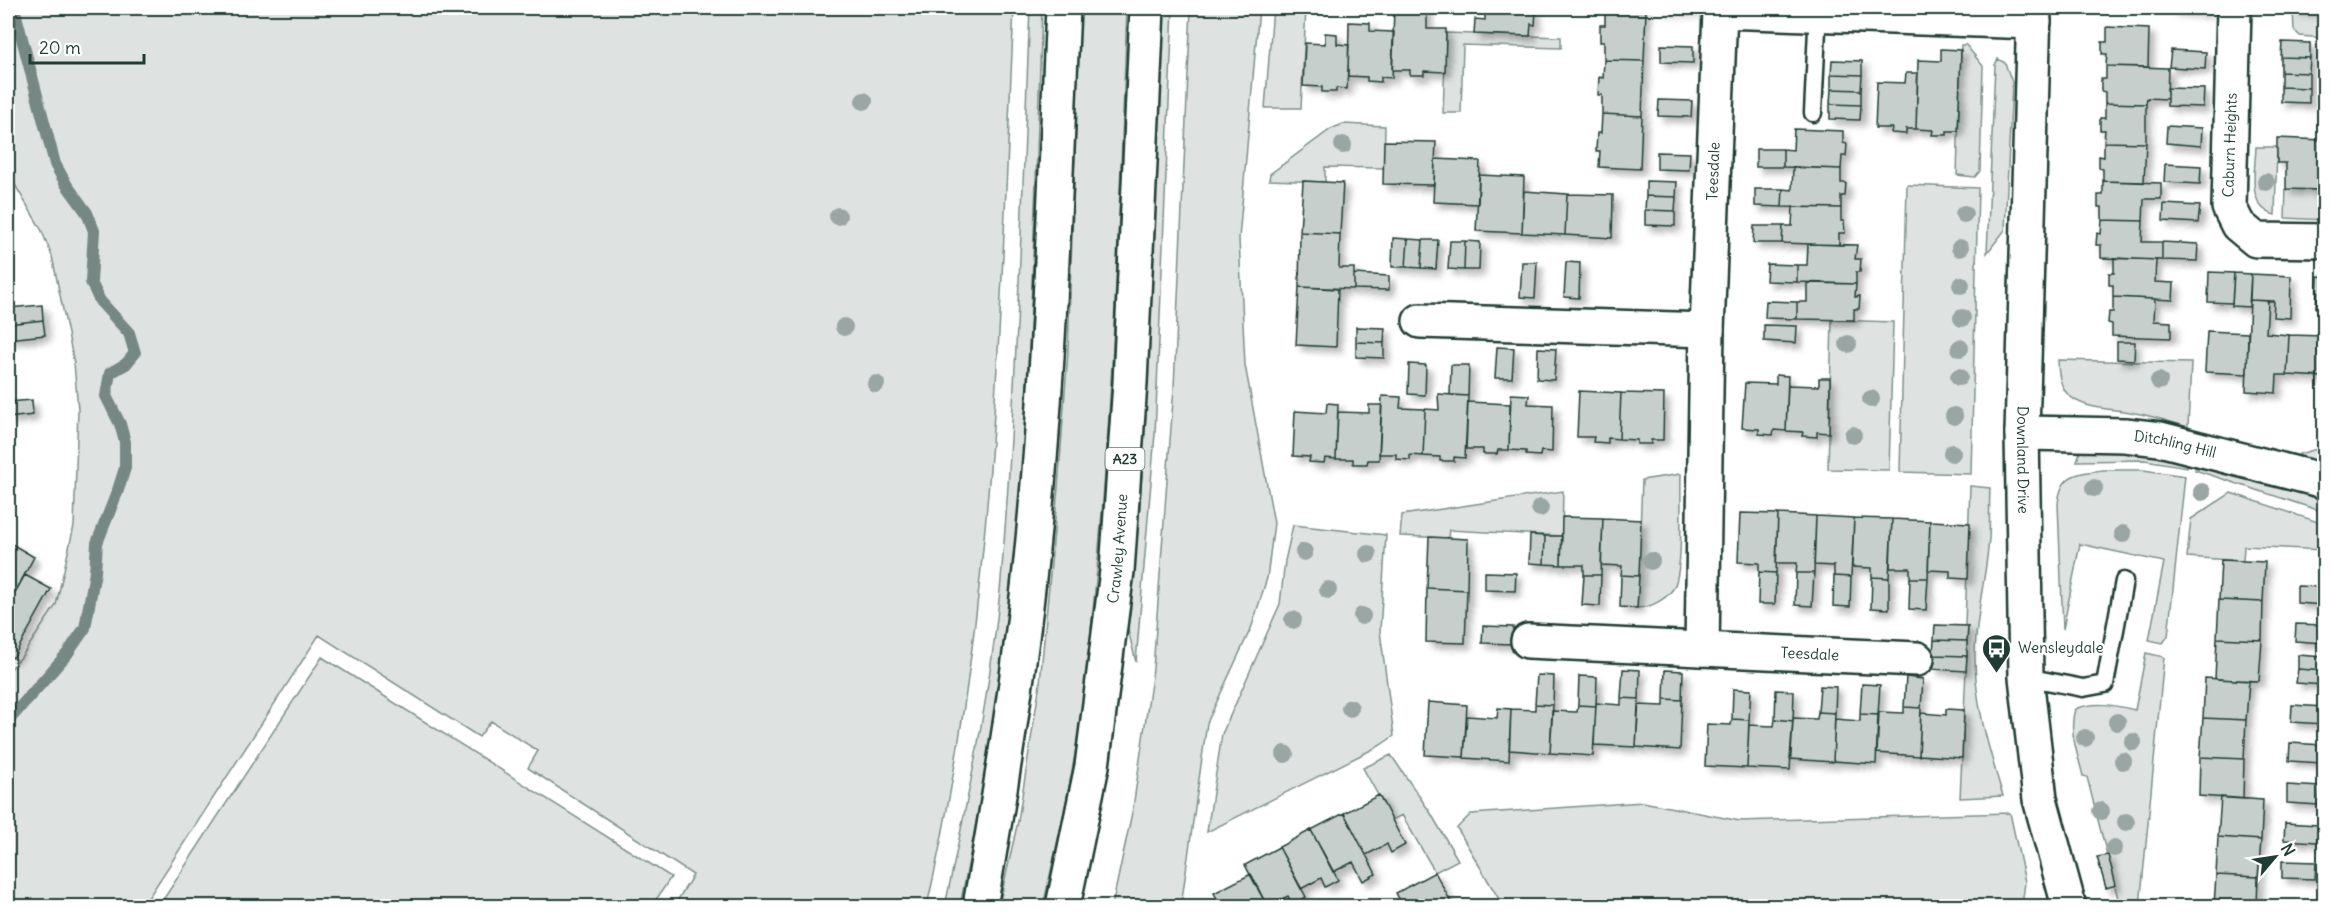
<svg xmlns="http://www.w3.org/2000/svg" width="2332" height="914" viewBox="0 0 2332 914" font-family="Delius,sans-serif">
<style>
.green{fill:#dee3e2;stroke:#7e908b;stroke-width:1.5}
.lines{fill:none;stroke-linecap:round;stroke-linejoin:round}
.stream{stroke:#758883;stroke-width:12}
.building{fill:#c7cfcc;stroke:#1f3d34;stroke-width:1.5;filter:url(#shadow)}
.service-casing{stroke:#1f3d34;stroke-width:21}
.minor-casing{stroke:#1f3d34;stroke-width:38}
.primary-casing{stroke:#1f3d34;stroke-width:38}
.service{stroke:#fff;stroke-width:16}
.minor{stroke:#fff;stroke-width:33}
.primary{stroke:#fff;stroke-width:33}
.tree{fill:#99a6a3}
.labels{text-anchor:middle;stroke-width:5;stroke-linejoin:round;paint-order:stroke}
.shield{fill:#fff;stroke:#627771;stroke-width:1.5}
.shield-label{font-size:14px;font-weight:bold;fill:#1f3d34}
.street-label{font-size:15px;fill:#1f3d34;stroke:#fff}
.poi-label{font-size:15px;fill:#1f3d34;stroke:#fff;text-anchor:start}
</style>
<defs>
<filter id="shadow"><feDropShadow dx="5.5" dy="5.5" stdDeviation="3" flood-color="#0004"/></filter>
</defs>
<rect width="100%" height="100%" fill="#fff"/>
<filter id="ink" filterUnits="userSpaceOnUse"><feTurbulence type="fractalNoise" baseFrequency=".0167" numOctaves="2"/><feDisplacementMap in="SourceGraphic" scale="12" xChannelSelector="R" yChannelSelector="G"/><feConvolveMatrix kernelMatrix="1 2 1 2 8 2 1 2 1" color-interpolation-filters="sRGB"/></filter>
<g filter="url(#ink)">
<!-- green -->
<path class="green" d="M8 8H1014C1000 308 995 612 927 906H674L693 875 528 768 538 751 491 721 479 737 319 635 143 906H8V672L22 656 56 605 74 526 78 410 74 363 52 256 41 229 8 173Z
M1030 8H1042C1035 199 1031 392 1012 584 1001 692 981 800 960 906H945C968 798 991 690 1001 580 1017 389 1022 198 1030 8Z
M1080 8H1127C1118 241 1112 474 1082 706 1074 773 1058 840 1043 906H999L1018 821 1040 683 1058 488 1068 351Z
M1163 8H1173L1155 434 1136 662 1127 626 1138 530 1145 430Z
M1191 8H1259L1239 239 1245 365 1274 523 1267 578 1252 626 1207 723 1181 906H1112L1133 808 1153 669 1174 387Z
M1273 8H1306L1301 108H1265Z
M2293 10 2324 11V38L2300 36 2294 30Z
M1446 33 1561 37V48L1463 45 1461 113H1443Z
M1961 45H1966L1983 66 1980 171 1975 177 1957 175Z
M1998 59 2005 63 2012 82 2005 230 1987 253 1995 65Z
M1343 124 1385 126 1384 168 1325 167V182L1269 180 1270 174 1331 129Z
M2256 147H2277L2275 215C2246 207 2255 171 2256 147Z
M1907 185 1978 188 1971 474 1900 472Z
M2286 189 2324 190V220L2285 218Z
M1832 320 1893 322 1889 470 1828 469Z
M2058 360 2191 363 2188 427C2171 422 2153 416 2135 413 2113 408 2080 411 2065 391 2059 382 2058 370 2058 360Z
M2324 447V464L2298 459 2299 454Z
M2112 449 2188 459 2187 467 2145 460 2077 461 2080 452Z
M2197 461 2320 495 2324 498V512L2195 470Z
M2102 470H2143L2185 476 2168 636 2163 643 2149 640 2164 562 2080 544 2063 629 2058 504C2061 473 2076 474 2102 470Z
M1681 474C1680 497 1684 573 1673 589 1665 600 1650 608 1637 608L1642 480Z
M1970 486 1990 488C1989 505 1990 522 1989 539 1986 577 1976 614 1975 653 1974 702 1989 750 2003 796L1960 798 1968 627 1965 625Z
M1563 491 1562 536 1449 530 1448 538 1400 536 1402 515Z
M2231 493 2324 524V550L2244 546 2243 561 2187 557 2191 519Z
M1293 525 1386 535 1380 631 1394 736 1379 746 1207 832 1222 734 1280 604 1285 561Z
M2146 653 2164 657 2140 906H2120L2087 777 2083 776C2078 754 2068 732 2075 709 2095 701 2114 705 2135 710Z
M322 657 671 877 652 906H159Z
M1391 755 1430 812 1458 860 1435 872 1402 815 1392 820 1363 768Z
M1643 802 1740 821 2010 813 2025 882 2022 906H1503L1457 828 1471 814Z"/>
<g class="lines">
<!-- stream -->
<path class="stream" d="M8 721 67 654 85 628 95 572 97 543 118 490 125 468V442L120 424 106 396 110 373 126 364 135 353 129 333 100 301 91 282 94 231 87 213 66 184 55 164 14 8"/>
</g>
<!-- building -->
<path class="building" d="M1394 8H1427V29H1446L1445 72 1424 71V75H1410V70H1392Z
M1485 8H1532L1531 10 1536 11 1535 25 1531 24 1530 36 1474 34 1475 19 1485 20Z
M1605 8 1646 10 1644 61 1604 60V42H1600V25H1605Z
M1605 8H1646V10Z
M1662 8H1695V11L1662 10Z
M2172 8H2207V12L2172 10Z
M2293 8H2324V11L2293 10Z
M1349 22 1370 23V31L1394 32 1392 78 1381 77V82L1367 81V77L1348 76Z
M2107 27 2149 29 2148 67 2106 66 2107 54H2102V42H2107Z
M1325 33 1337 34V44L1349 45 1347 89 1336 88V92H1322V87L1303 86 1305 43 1325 44Z
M2282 42 2310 43V58L2281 57Z
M1661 45 1693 46V63L1661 62Z
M1941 49 1961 50 1958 131H1947V135H1932L1933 130 1916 129 1918 60 1941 61Z
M2171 50 2206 52 2205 69 2169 67Z
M2281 57 2310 58 2309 73 2281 72Z
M1604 60 1644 61 1642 116 1602 114V95H1598L1599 77 1603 78Z
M1832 60 1862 61V75L1831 74Z
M2106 66 2168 68 2167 99 2147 98 2146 104 2105 103V92L2101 91V79H2106Z
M2281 72 2309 73V88L2281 87Z
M1906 73H1918L1916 129H1906V134L1891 133 1892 128H1875L1877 82 1905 83Z
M1831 74 1862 75 1861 90 1831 89Z
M2281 87 2309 88V103L2281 102Z
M2167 88 2204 89 2203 107 2167 106Z
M1831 89 1861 90V105L1830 104Z
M1659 100 1692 101 1691 117 1658 116Z
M2105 103 2146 104V143L2104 142 2105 130H2100V118H2105Z
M1830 104 1861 105 1860 120 1830 119Z
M1602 114 1642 116 1640 169 1599 167 1600 151H1596L1597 133H1601Z
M2167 126 2202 128 2201 146 2166 143Z
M1794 129 1843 131V143L1847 144 1846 156H1842L1841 169 1783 167V149L1793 150Z
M2277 138 2324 140V190L2286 189V163H2277Z
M1384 141 1436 142 1434 185 1383 184Z
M2104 142 2146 143 2144 182 2103 181V169L2099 168V156L2104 157Z
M1756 149H1783V167H1756Z
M1657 152 1690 153 1689 170 1657 169Z
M1435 159 1480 161 1478 204 1433 202Z
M2165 164 2201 166 2200 184 2164 182Z
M1793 167 1841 169V183H1846L1845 196H1841V208L1782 207 1783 189 1792 190Z
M1479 175 1524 177 1522 233 1476 231Z
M1303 181 1343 183 1340 234 1300 232Z
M1646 181 1677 182 1676 197 1646 196Z
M2103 181 2161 183V199H2144L2143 221 2102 220V207H2098V195H2103Z
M1755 189H1783L1782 207 1755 206Z
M1524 191 1567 194 1565 235 1522 233Z
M1567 194 1613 195 1612 238 1565 235Z
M1646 196 1676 197 1675 211 1645 210Z
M2164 204 2200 206 2198 223 2163 221Z
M1793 207 1841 208V221H1844L1845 233H1839V245L1782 243 1783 226H1792Z
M1645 210 1675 211V226L1645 225Z
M2102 220 2143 221 2142 242H2162V260L2101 258V245H2096L2097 233 2101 234Z
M1754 226H1783L1782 243H1753Z
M1300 232 1340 234 1339 268H1354V289L1299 287Z
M1393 238 1408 239 1406 267H1392Z
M1408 239 1423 240 1421 268 1406 267Z
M1423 240H1438L1436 269 1421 268Z
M1450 241H1465L1464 270 1448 269Z
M1465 241 1480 242 1479 270H1464Z
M2162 242 2198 244 2197 261 2162 260Z
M1808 244 1857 245 1855 259H1861L1860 272H1856V284L1797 282V265H1807Z
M2114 258 2156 260 2155 282 2174 283 2173 300 2113 297V285H2109V273H2114Z
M1522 262H1537L1535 298 1520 297Z
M1566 262 1580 263 1579 298 1564 297Z
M1767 264 1797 265V282L1766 281Z
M2209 272 2234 273 2232 303 2208 302Z
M2234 273 2251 274 2249 307 2232 306Z
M1354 274 1389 276V290L1354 289Z
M2251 274 2291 276 2290 318 2273 317 2274 301 2250 300Z
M2318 276 2324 277V308H2316Z
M1807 283 1856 284 1855 297 1860 296 1859 309H1854V320L1797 319V302H1807Z
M1299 287 1338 289 1336 347 1296 345Z
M2113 297 2155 299 2154 321 2171 322V338L2112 336V324L2108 323 2109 312H2113Z
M2250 300 2268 301 2266 333 2289 335 2287 375H2277L2276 393 2246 391Z
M1766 301 1797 302V319L1765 318Z
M42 305 43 320 8 324V308Z
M43 320 45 335 8 339V324Z
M1764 325 1797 326 1796 343 1764 341Z
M1356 327 1385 328 1384 343 1356 342Z
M2207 331 2248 333 2247 374 2205 372Z
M2289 335 2324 336V377L2287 375Z
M1356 342 1384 343V358L1356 357Z
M2117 342H2135L2134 360 2117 359Z
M1497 347 1514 348 1512 378H1495Z
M1538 348 1556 349 1554 380 1537 379Z
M1409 364 1426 365 1425 395 1408 394Z
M1451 365H1469L1468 396 1450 395Z
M1776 375 1788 376 1786 431 1774 430 1773 435 1759 434V429L1742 428 1745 383 1776 384Z
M1819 378H1830L1829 433 1817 432V437L1802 436 1803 432 1786 431 1788 385 1819 386Z
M1579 391 1621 393 1619 439 1608 438V443L1593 442 1594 437H1577Z
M1621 393 1664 394 1663 440H1651V444H1637V440L1619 439Z
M1438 394 1468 396 1465 458 1454 457V461H1440V457L1423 456 1425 409 1439 410Z
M1511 394 1529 395 1528 404 1553 405 1552 452 1541 451 1540 456 1526 455V451L1509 450Z
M1382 396 1401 397 1400 408 1425 409 1423 456 1410 455V460L1396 459V454H1379Z
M32 400 33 415 8 418V402Z
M1468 402 1510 404 1509 450H1498L1497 454H1483V449H1466Z
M1327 403 1338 404 1336 459 1325 458 1324 463 1309 462 1310 457 1293 456 1295 411 1326 413Z
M1369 405H1382L1379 460H1368L1367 464H1353V459H1336L1338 412 1369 413Z
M1740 513 1778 514 1776 573 1759 572V563L1738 562Z
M1778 514 1816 516 1814 573H1796L1797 563H1776Z
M1816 516 1854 518 1851 577 1834 576V566L1814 565Z
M1562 517 1603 518 1601 575H1584V565H1561Z
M1603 518 1641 520 1639 576 1621 575 1622 566 1601 565Z
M1854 518 1892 519 1889 578 1872 577V568L1852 567Z
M1892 519 1930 521 1928 578H1910V568H1890Z
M1930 521 1970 523 1968 579 1950 578V571L1928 570Z
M1530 535 1545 536 1544 564 1529 563Z
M1545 536H1562L1561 565 1544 564Z
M1429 537 1468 539 1467 590 1427 588Z
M10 543 34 557 8 605V548Z
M2221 560 2265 562 2263 602 2219 600Z
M1485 572 1516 573 1515 591 1485 590Z
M1759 572 1776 573 1775 604H1758Z
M1796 573H1814L1812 606 1795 605Z
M25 575 51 589 13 658 8 655V605Z
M1584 575H1601L1600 606 1582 605Z
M1621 575 1639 576 1637 608 1620 607Z
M1834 576 1851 577 1850 607 1833 606Z
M1872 577 1889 578V609L1871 608Z
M1910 578H1928L1926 610 1909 609Z
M2297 586 2324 587V605L2297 603Z
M1427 588 1467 590 1465 643 1426 642Z
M2219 600 2263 602 2262 640 2217 638Z
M2296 624 2324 625V643L2295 641Z
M1935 625 1968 626 1967 641 1934 640Z
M1483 626 1513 627V644L1482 643Z
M2217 638 2262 640 2259 681 2215 679Z
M1934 640 1967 641V656L1933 655Z
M1933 655 1967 656 1966 671 1933 669Z
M2298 655 2324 657V671L2298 669Z
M1623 669 1640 670 1639 699 1621 698Z
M2298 669 2324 671V685L2296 683Z
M1665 670 1683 671 1682 700 1664 699Z
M1537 675 1554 676 1553 705 1535 704Z
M1579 676 1597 677 1596 706 1578 705Z
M1906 677 1923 679 1921 708 1904 707Z
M2205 678 2249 681 2246 720 2203 718Z
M1862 684 1880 685 1878 715 1860 714Z
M1820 686 1836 687 1835 713 1818 712Z
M1733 689 1751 690 1749 720 1732 719Z
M1776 690 1794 691 1793 721 1775 719Z
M1621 698 1639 699 1636 747 1594 745 1596 703 1621 705Z
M1664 699 1682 700 1680 750 1636 747 1638 705 1664 706Z
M1428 702 1467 705 1464 757 1425 755Z
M1535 704 1553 705 1550 753 1509 750 1511 709 1535 710Z
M1578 705 1596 706 1593 756 1550 753 1552 711 1577 712Z
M2292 705 2324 707V724L2291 722Z
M1904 707 1921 708 1919 756 1877 753 1879 712 1904 713Z
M1498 708 1511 709 1509 761 1464 758 1467 716 1497 718Z
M1946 709 1964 710 1962 758 1919 755 1921 713 1946 715Z
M1818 712 1835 713 1833 762 1790 759 1793 718 1817 719Z
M1860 714 1878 715 1876 764 1833 761 1835 719 1860 721Z
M2203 718 2246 720 2244 759 2200 757Z
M1732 719 1749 720 1747 768 1705 766 1707 724 1731 725Z
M1775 719 1793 721 1790 770 1747 768 1749 725 1774 726Z
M2290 743 2323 745 2322 763 2289 761Z
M2200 757 2244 759 2243 799 2199 796Z
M2287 785 2320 787 2319 805 2287 803Z
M1379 795 1405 845 1391 853 1387 844 1366 855 1344 813Z
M2221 797 2263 800 2261 840 2218 837Z
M1344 813 1376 874 1363 881 1353 862 1333 872 1311 830Z
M2285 823 2318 825 2317 842 2284 840Z
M1311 830 1338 880 1325 887 1321 878 1301 889 1279 847Z
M2218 837 2261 840 2258 877 2216 875Z
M1279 847 1306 897 1292 904 1288 896 1267 906 1245 865Z
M2108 855 2116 885 2106 888 2097 857Z
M2282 861 2316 862 2315 879 2282 878Z
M1435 872 1453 906H1403L1396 893Z
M1251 874 1267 906H1221L1214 893Z
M2216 875 2258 877 2257 906H2214Z"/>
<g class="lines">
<defs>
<path id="service" d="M1813 113 1818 8
M2026 677 2083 688 2105 684 2124 581"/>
<g id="minor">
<path id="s1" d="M2034 8 2022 433 2026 677 2040 799 2069 906"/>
<path d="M2234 8 2229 207 2238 225 2256 240 2324 241"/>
<path d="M1420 321 1707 330"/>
<path id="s2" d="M2022 433 2125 435 2160 439 2324 481"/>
<path id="s3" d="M1528 641 1917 659"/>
<path id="s4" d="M1702 649 1707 330 1720 11 2034 22"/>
</g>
<g id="primary">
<path d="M980 906C998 806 1014 707 1026 606 1049 407 1054 207 1063 8"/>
<path id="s5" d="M1063 906 1092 766 1117 571 1130 383 1147 8"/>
</g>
</defs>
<!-- service casing -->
<use href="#service" class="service-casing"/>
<!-- minor casing -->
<use href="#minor" class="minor-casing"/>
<!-- primary casing -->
<use href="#primary" class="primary-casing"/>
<!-- service -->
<use href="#service" class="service"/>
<!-- minor -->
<use href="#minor" class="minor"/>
<!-- primary -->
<use href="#primary" class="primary"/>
</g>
<!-- trees -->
<g class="tree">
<circle cx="864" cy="101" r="9"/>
<circle cx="1343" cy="145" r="9"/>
<circle cx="2266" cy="182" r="9"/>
<circle cx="1964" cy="214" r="9"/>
<circle cx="838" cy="216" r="9"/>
<circle cx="1960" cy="248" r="9"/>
<circle cx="1961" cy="285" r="9"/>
<circle cx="1962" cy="318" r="9"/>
<circle cx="844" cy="327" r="9"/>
<circle cx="1848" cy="344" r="9"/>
<circle cx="1960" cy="348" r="9"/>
<circle cx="1959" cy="377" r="9"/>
<circle cx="2159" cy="381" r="9"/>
<circle cx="876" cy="384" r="9"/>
<circle cx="1871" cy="399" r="9"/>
<circle cx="1954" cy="416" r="9"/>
<circle cx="1853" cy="435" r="9"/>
<circle cx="1952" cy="453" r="9"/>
<circle cx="2094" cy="488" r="9"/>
<circle cx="2202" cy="492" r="9"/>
<circle cx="1540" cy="508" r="9"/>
<circle cx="2123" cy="534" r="9"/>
<circle cx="1304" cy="552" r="9"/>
<circle cx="1368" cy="554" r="9"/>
<circle cx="1651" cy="561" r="9"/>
<circle cx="1328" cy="590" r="9"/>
<circle cx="1362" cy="616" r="9"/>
<circle cx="1293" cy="620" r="9"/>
<circle cx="1350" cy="708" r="9"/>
<circle cx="2117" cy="722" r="9"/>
<circle cx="2085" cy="738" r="9"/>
<circle cx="2133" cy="742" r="9"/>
<circle cx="1285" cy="754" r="9"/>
<circle cx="2123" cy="761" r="9"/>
<circle cx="2101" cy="811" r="9"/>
<circle cx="2126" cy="822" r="9"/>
<circle cx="2114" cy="848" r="9"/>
</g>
</g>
<!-- icons -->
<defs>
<symbol id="bus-pin" viewBox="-11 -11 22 30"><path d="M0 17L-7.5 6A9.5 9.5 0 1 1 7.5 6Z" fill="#1f3d34" stroke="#fff"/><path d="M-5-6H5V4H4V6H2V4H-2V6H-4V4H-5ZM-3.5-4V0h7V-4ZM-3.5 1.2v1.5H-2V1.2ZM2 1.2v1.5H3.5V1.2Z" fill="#fff"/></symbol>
</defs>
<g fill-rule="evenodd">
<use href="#bus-pin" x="1980" y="632" width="33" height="45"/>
</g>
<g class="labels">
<!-- shield labels -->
<rect class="shield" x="1105.5" y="448" width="39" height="22" rx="4.5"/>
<g class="shield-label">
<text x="1125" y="464">A23</text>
</g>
<!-- street labels -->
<g class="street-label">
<text transform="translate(2230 145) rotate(-88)" y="5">Caburn Heights</text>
<text dy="5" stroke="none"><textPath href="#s4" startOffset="478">Teesdale</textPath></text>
<text dy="5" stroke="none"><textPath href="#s2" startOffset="154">Ditchling Hill</textPath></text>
<text dy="5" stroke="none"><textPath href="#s1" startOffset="452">Downland Drive</textPath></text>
<text dy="5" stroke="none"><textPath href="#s5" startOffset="362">Crawley Avenue</textPath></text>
<text dy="5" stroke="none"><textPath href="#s3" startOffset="282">Teesdale</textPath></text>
</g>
<!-- poi labels -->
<g class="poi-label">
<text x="2018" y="653">Wensleydale</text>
</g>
</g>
<!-- margin -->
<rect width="2332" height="914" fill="none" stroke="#fff" stroke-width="30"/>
<rect x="15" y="15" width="2302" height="884" fill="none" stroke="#1f3d34" stroke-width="2" filter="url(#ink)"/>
<!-- north arrow -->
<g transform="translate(2275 857) rotate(61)" stroke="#ffffff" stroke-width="4.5" paint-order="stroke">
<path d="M0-4.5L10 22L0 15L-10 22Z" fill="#1f3d34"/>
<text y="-9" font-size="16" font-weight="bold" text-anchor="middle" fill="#1f3d34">N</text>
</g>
<!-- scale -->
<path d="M30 54v9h114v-9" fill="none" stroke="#1f3d34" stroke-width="3"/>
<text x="39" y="54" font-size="18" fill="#1f3d34" stroke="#ffffff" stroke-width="4.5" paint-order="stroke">20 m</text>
</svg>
